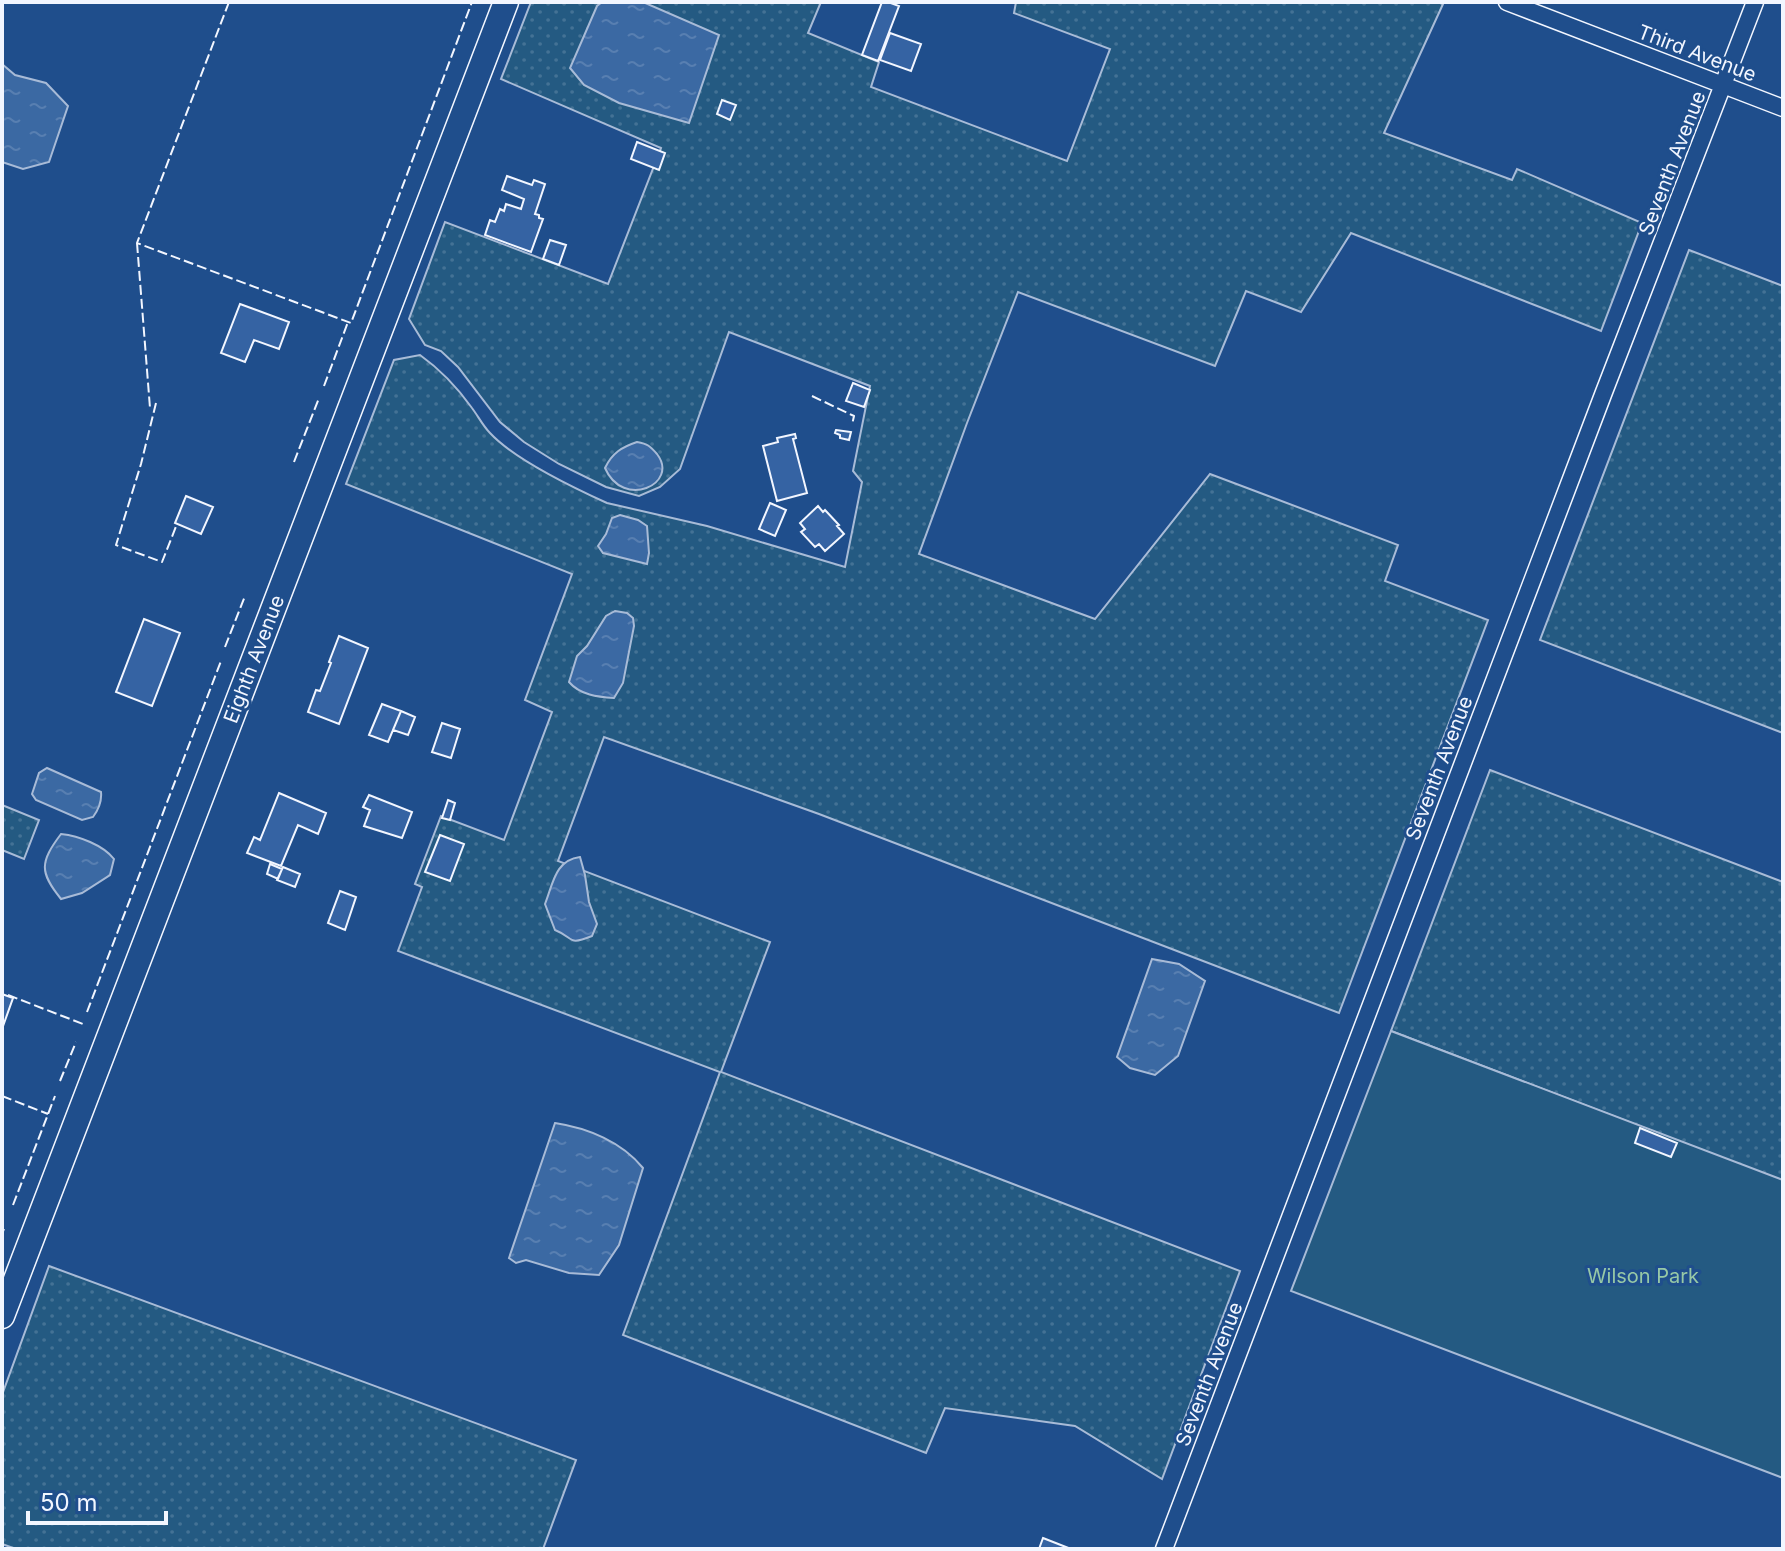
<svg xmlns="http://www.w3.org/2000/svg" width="1785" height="1551" viewBox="0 0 1785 1551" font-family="Inter,sans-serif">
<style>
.grass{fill:url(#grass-dots);stroke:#a8bbd7;stroke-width:2}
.park{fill:#245a82;stroke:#a8bbd7;stroke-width:2}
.water{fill:url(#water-ripples);stroke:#a8bbd7;stroke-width:2}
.building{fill:#3563a3;stroke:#f2f6ff;stroke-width:2}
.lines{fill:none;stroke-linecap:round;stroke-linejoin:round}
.minor-casing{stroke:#f2f6ff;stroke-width:19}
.secondary-casing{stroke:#f2f6ff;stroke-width:27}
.minor{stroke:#1f4e8c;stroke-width:16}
.secondary{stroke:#1f4e8c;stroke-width:24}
.fence{stroke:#f2f6ff;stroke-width:2;stroke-dasharray:10 4;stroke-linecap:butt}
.labels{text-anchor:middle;stroke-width:6;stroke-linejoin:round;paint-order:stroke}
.street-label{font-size:20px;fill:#f2f6ff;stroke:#1f4e8c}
.park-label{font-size:20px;fill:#97c8a6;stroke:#1f4e8c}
</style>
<defs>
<pattern id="grass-dots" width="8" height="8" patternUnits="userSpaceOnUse" patternTransform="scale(2)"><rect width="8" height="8" fill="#245a82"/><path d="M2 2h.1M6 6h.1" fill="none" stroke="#447295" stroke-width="1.8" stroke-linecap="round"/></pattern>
<pattern id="water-ripples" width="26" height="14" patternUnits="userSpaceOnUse" patternTransform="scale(2)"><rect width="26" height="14" fill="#3b69a3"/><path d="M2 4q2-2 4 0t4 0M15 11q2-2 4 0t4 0" fill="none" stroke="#587fb1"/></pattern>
</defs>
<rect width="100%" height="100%" fill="#1f4e8c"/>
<!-- grass -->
<path class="grass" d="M531 2H821L808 33 879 62 871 87 1067 161 1110 49 1014 13 1016 2H1437L1443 4 1384 133 1512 180 1517 169 1642 223 1601 331 1351 233 1301 312 1246 291 1215 366 1018 292 967 423 919 554 1095 619 1210 474 1398 545 1385 581 1488 620 1339 1013 819 814 604 737 558 861 770 942 721 1072 1240 1271 1162 1479 1075 1426 945 1408 926 1453 623 1335 720 1072 398 951 422 887 415 884 441 816 504 840 552 712 525 700 572 574 346 484 394 360 420 355C441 370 457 387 472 408 478 416 483 426 490 433 515 460 574 488 607 503L707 526 845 567 862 482 853 471 870 386 729 332 680 469 660 487 639 496 606 487 559 464 524 442 500 422 458 367 441 351 425 345 409 319 445 222 608 284 661 148 501 79Z
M1689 250 1783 286V733L1540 640Z
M1490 770 1783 882V1181L1391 1031Z
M2 805 39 820 24 859 2 850Z
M49 1266 576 1460 543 1549H16L2 1544V1395Z"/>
<!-- park -->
<path class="park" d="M1391 1031 1783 1180V1478L1291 1291Z"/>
<!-- water -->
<path class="water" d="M602 2H643L719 35 689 123 619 103 584 85 570 68 597 6Z
M2 64 15 75 46 83 68 106 49 162 23 169 2 162Z
M637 442C648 444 650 446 657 454 680 484 623 510 605 468 612 453 622 447 637 442Z
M620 515 638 520 647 526 649 553 647 564 603 553 598 546 606 534 612 518Z
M615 611 627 613 633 618 634 626 623 683 614 698C598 697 580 695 569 682L577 656 587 646 606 616Z
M47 768 101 792C102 802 99 809 93 817L82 820 36 800 32 794 39 773Z
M61 834C79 836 103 845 114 859L110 875 82 893 61 899C39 872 40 862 61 834Z
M580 857 585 875 589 902 597 924 592 936C567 946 575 938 555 930L545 904C553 884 555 860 580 857Z
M1152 959 1179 964 1205 981 1178 1056 1155 1075 1130 1068 1117 1057Z
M555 1123C588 1128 622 1142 643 1168L619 1245 599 1275 569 1273 526 1260 516 1263 509 1258Z"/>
<!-- building -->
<path class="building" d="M882 2H888L899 6 878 61 862 55Z
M890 33 921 44 911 71 880 60Z
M722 100 736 105 730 120 717 114Z
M637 142 665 153 659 170 631 159Z
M507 176 532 185 534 180 545 184 535 214 539 215V218L543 219 531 252 485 235 490 220 495 222 500 209 504 211 506 204 521 209 524 199 502 190Z
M550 240 566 245 559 265 543 259Z
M240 304 289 322 279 349 254 340 245 362 221 353Z
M853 383 870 390 864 407 846 401Z
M836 430 851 432 849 440 840 438V435L835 433Z
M795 434 796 438 793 439 807 493 777 501 763 446 778 442 777 438Z
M186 496 213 507 201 534 175 523Z
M770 503 786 510 775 536 759 529Z
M818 506 823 512 825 510 839 525 837 526 844 534 825 551 819 544 815 547 801 532 805 529 800 523Z
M144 619 180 633 152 706 116 692Z
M339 636 368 648 339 724 308 712 316 690 320 691 331 663 329 662Z
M382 704 401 711 388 742 369 735Z
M401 711 415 717 408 735 393 730Z
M442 723 460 729 451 758 432 752Z
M279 793 326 813 318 834 298 825 281 866 247 853 254 837 260 840Z
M369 795 412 812 402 838 364 826 370 810 363 807Z
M448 800 455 803 450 820 442 818Z
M440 835 464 844 450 881 425 872Z
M270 864 282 869 278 879 267 874Z
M283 867 300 874 295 887 277 880Z
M340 891 356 897 345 930 328 923Z
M2 994 13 998 2 1029Z
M1640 1128 1677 1143 1671 1157 1635 1143Z
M1043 1538 1071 1549H1039Z"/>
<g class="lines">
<defs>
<path id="minor" d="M1507 2 1783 108
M1164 1549 1604 392 1755 2"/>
<path id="secondary" d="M2 1316 506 2"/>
</defs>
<!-- minor casing -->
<use href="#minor" class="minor-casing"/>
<!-- secondary casing -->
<use href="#secondary" class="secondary-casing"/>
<!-- minor -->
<use href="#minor" class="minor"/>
<!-- secondary -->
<use href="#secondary" class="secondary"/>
<!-- fence -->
<path class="fence" d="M229 2 137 243 351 323 472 2
M137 243 150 408
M324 386 348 322
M812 396 854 416 852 425
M156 403 141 464 116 545 162 562 177 524
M294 462 319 398
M225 647 245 596
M8 995 83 1024
M87 1012 221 661
M60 1081 76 1042
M2 1096 48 1114
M13 1205 55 1096
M2 1234 4 1229"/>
</g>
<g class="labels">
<!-- street labels -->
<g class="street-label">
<text transform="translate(1697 53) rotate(21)" y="7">Third Avenue</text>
<text transform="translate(1672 163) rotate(-69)" y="7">Seventh Avenue</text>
<text transform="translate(254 659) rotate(-69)" y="7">Eighth Avenue</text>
<text transform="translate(1439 768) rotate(-69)" y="7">Seventh Avenue</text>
<text transform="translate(1209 1374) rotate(-69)" y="7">Seventh Avenue</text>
</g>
<!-- park labels -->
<g class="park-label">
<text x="1643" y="1283">Wilson Park</text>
</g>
</g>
<!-- border -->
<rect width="1785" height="1551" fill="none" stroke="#f2f6ff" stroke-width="8"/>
<!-- scale -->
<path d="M28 1511v12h138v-12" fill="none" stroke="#f2f6ff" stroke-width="4"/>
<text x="40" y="1511" font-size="24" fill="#f2f6ff" stroke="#1f4e8c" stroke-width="6" paint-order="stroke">50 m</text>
</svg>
